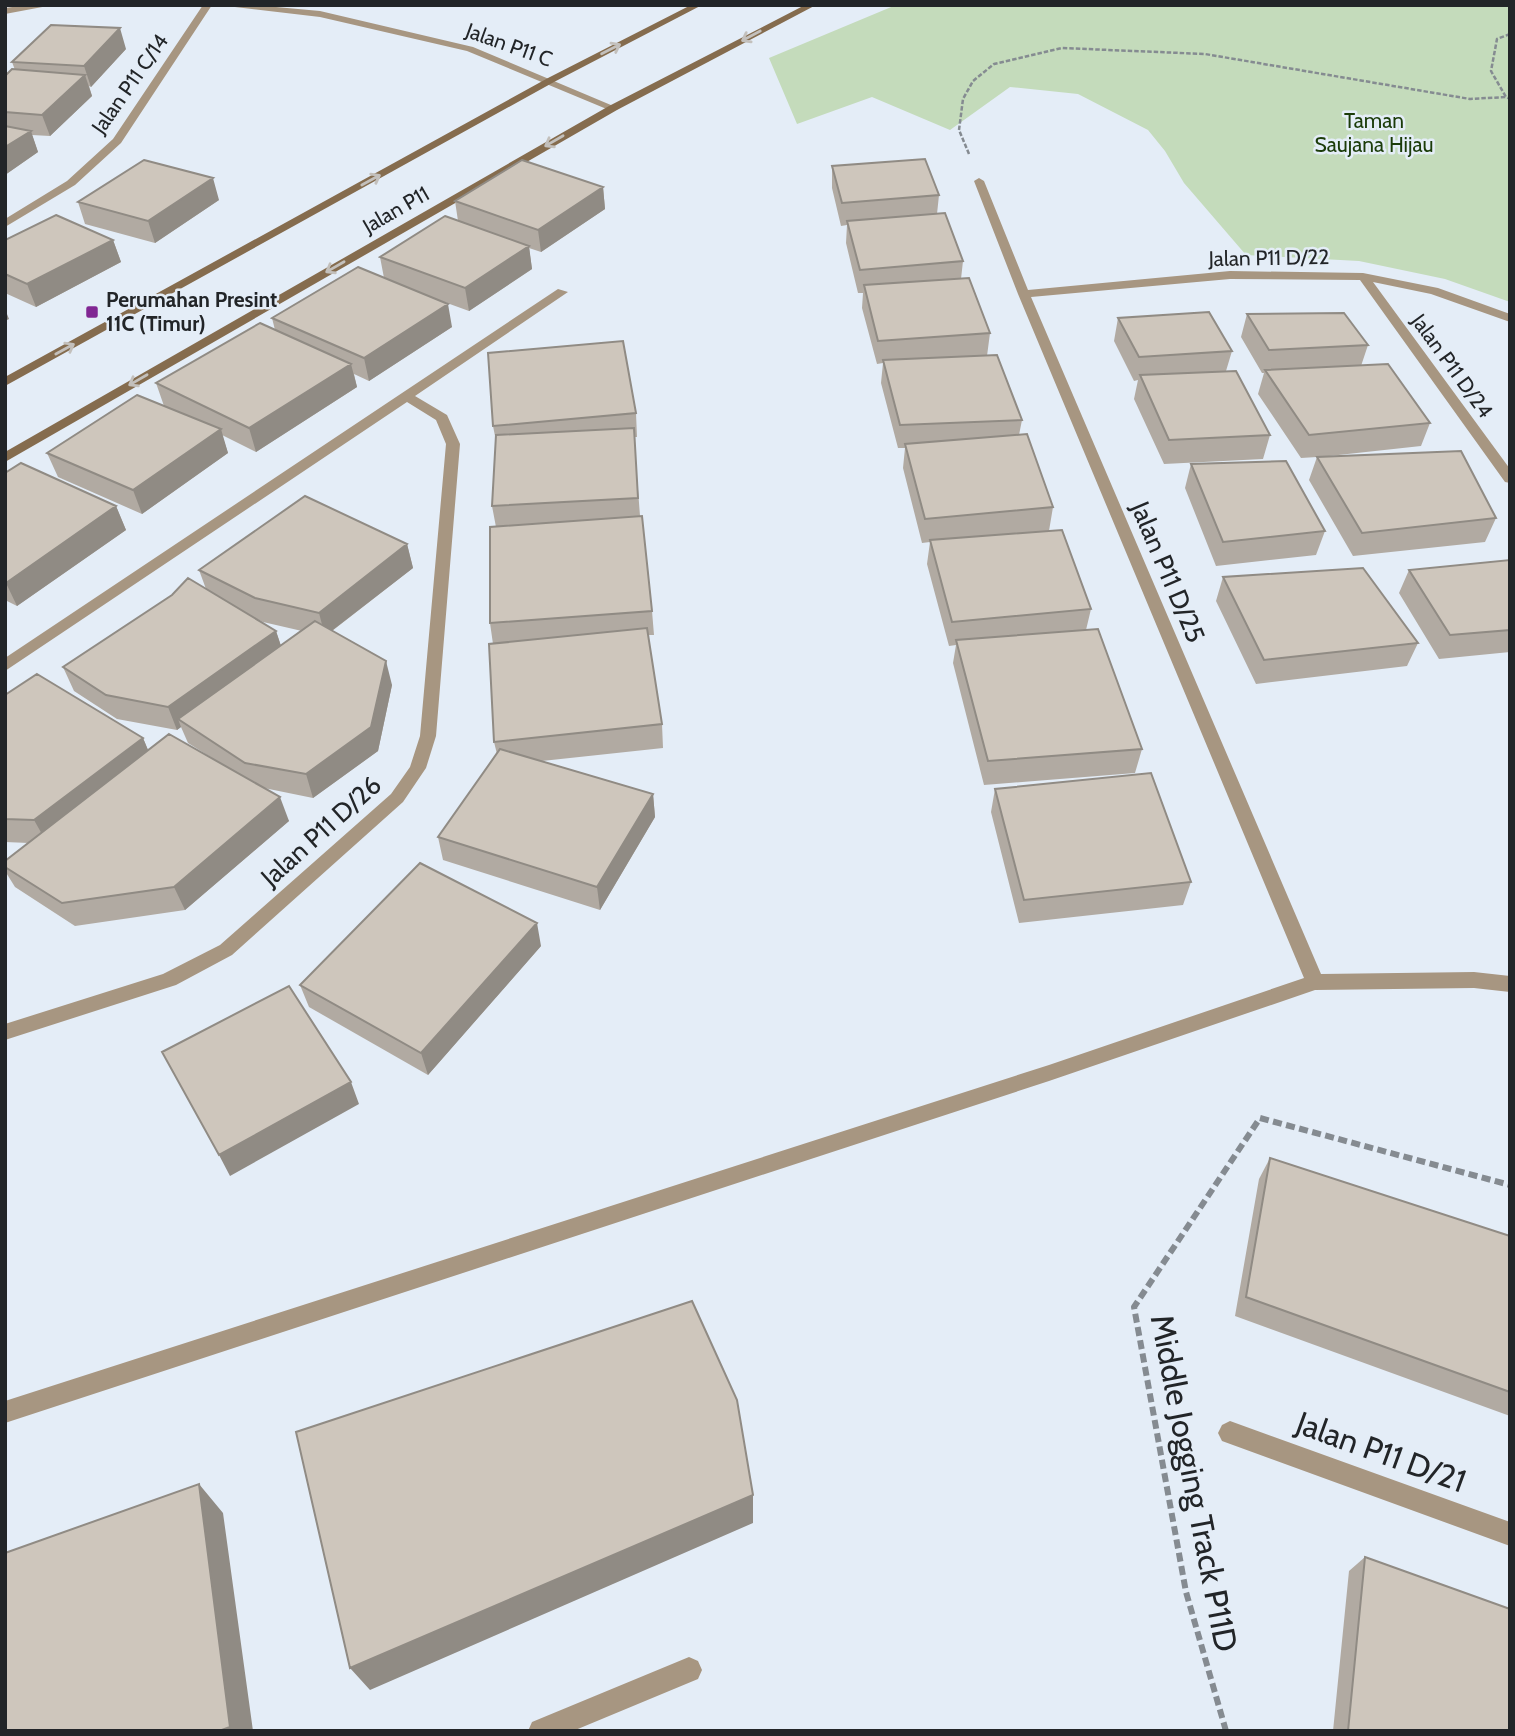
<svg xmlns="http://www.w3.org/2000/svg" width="1515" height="1736" viewBox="0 0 1515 1736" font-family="Cabin,sans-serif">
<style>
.green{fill:#c4dbbb}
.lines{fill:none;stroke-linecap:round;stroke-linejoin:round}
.path-far1{stroke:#858b91;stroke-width:2.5;stroke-dasharray:4.5 2;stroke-linecap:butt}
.path{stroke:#858b91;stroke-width:6;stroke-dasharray:9 4.5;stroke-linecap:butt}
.minor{fill:#a79681;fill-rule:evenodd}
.secondary{fill:#856c4e;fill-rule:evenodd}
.wall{fill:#b1aaa2;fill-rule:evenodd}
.shaded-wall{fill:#908b84}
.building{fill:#cec6bc;stroke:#908b84;stroke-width:2}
.oneway{stroke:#c3c0bc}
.poi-dot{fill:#802693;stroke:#e4edf7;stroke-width:2.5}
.labels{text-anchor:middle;stroke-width:5;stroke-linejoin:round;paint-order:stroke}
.far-street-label{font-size:21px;fill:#222528;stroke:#e4edf7}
.far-park-label{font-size:21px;fill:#1b3c09;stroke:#e4edf7}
.far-poi-label{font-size:21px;font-weight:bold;fill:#222528;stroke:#e4edf7;text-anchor:start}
.street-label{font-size:26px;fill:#222528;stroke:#e4edf7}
.near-street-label{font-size:32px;fill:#222528;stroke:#e4edf7}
</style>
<rect width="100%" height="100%" fill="#e4edf7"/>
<!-- green -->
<path class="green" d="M896 5H1510V302L1445 279 1359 261 1246 255 1184 183 1165 151 1148 130 1078 94 1010 87 950 130 872 97 797 124 769 58Z"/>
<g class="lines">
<!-- path-far1 -->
<path class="path-far1" d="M1510 34 1497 39 1491 71 1506 97 1510 99
M969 154 959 130 963 99 973 81 994 64 1062 48 1205 54 1470 99 1506 97"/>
<!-- path -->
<path class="path" d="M1226 1731 1186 1592 1134 1307 1260 1118 1510 1185"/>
<!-- minor -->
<path class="minor" d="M27 5H53L5 14V8Z
M203 5H212L121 143 75 185 5 227V219L67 181 113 139Z
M218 5H254L320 11 473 47 618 108 609 110 467 51 320 17Z
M979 178 984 181 1028 290 1230 271 1363 273 1438 288 1510 314V322L1431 294 1373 282 1510 469V483L1505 482 1360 280 1230 279 1031 297 1321 974 1474 972 1510 976V992L1474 988 1315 990 1049 1081 5 1423V1401L1049 1065 1304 978 1018 294 974 181Z
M558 289 568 292 415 396 447 415 460 444 436 736 426 768 403 802 232 955 176 985 5 1040V1024L163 974 220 945 391 794 410 767 420 736 446 444 436 420 407 402 5 671V658Z
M1230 1421 1510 1522V1546L1222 1441 1218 1433 1222 1425Z
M689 1657 698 1661 702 1670 698 1679 573 1731H528L532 1722Z"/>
<!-- secondary -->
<path class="secondary" d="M691 5H702L554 82 5 386V377L548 78Z
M805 5H816L617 110 5 462V452L609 106Z"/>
</g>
<!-- wall -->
<path class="wall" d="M126 49 91 87 89 86 92 96 50 136 32 135 38 152 5 175V76L15 70 12 62Z
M832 166 939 195 937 214 963 261 961 279 990 333 987 356 1022 420 1019 435 1053 507 1049 531 1091 609 1086 630 1142 749 1135 773 984 785 953 663 956 645 949 646 927 564 930 542 922 543 903 468 905 448H898L881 383 883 363 877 364 862 308 863 293H858L846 243 847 225 841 226 832 188Z
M603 187 605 209 541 252 529 248 532 269 469 311 425 295 452 327 369 381 354 374 357 387 256 452 222 435 228 453 142 514 58 477 47 453 164 406 156 383 275 330 272 318 384 278 380 257 458 221 455 201Z
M219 200 155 243 85 224 78 202Z
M5 240H113L121 262 36 307 5 293Z
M1247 314 1368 345 1361 366 1430 423 1421 446 1320 457 1496 518 1485 542 1353 556 1309 480 1317 457 1301 458 1258 394 1264 373H1262L1241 337Z
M1118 318 1232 351 1226 371 1270 435 1263 459 1164 464 1134 399 1138 380 1134 381 1114 341Z
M636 413 637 437H634L640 516 652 611 654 635H648L662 724 663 748 542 761 653 794 655 817 600 910 443 860 438 837 497 754 494 742 493 644 490 623 496 527 492 506 496 441 493 426Z
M1191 464 1325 531 1316 555 1216 566 1185 488Z
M5 473 116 506 126 530 17 606 5 600Z
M407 544 413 568 332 631 392 685 378 751 313 798 264 788 289 821 185 910 75 926 15 887 5 871V861L29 843 5 842V695L143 738 148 750 212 758 188 743 181 727 177 730 117 719 74 691 63 667 206 589 199 570ZM247 614 263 622 302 631 281 646 276 631Z
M1510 560V652L1439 659 1399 593 1409 570Z
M1223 577 1418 643 1407 666 1256 684 1216 601Z
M995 789 1191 882 1183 905 1019 923 991 812Z
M541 946 428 1075 309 1007 300 985Z
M1270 1158 1510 1236V1416L1235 1316 1259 1179Z
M1365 1557 1510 1731H1333L1349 1571Z"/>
<!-- shaded-wall -->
<path class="shaded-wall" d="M120 28 126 49 91 87 84 66Z
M85 75 92 96 50 136 42 115Z
M31 131 38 152 5 175V147Z
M213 178 219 200 155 243 148 221Z
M603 187 605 209 541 252 538 230Z
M113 240 121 262 36 307 27 284Z
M529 246 532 269 469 311 465 288Z
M448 304 452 327 369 381 364 358Z
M5 309 9 319 5 321Z
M351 364 357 387 256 452 249 428Z
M221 429 228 453 142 514 133 490Z
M116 506 126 530 17 606 6 583Z
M407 544 413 568 325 636 319 613Z
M276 631 284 655 178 719 181 727 177 730 168 707Z
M386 661 392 685 378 751 313 798 306 774Z
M143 738 153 762 47 843 34 820Z
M653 794 655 817 600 910 597 887Z
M280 797 289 821 185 910 174 887Z
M537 923 541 946 428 1075 421 1053Z
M351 1082 359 1104 230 1176 219 1155Z
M199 1484 223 1513 253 1731H219Z
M753 1495V1523L370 1690 350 1668Z"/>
<!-- building -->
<path class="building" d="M51 25 120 28 84 66 12 62Z
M12 69 85 75 42 115 5 112V76Z
M5 126 31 131 5 147Z
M925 159 939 195 842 203 832 166Z
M144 160 213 178 148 221 78 202Z
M522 160 603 187 538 230 455 201Z
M945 213 963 261 860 270 847 221Z
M56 215 113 240 27 284 5 274V240Z
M445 216 529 246 465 288 380 257Z
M358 267 448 304 364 358 272 318Z
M969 278 990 333 878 341 864 285Z
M1209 312 1232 351 1139 357 1118 318Z
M1344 313 1368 345 1269 350 1247 314Z
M260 323 351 364 249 428 156 383Z
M623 341 636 413 493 426 488 353Z
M997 355 1022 420 900 425 883 360Z
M1388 364 1430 423 1309 435 1265 370Z
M1236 371 1270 435 1169 440 1140 375Z
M137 395 221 429 133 490 47 453Z
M634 428 638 498 492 506 496 435Z
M1027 434 1053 507 925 519 905 444Z
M1461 451 1496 518 1362 533 1317 457Z
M1286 461 1325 531 1223 542 1191 464Z
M21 463 116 506 6 583 5 473Z
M305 496 407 544 319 613 255 598 199 570Z
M642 516 652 611 490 623V527Z
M1062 530 1091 609 952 622 930 540Z
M1510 560V630L1450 635 1409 570Z
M1363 568 1418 643 1264 660 1223 577Z
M188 578 276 631 168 707 106 695 63 667 172 595Z
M315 621 386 661 371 727 306 774 245 763 178 719Z
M647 628 662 724 494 742 489 644Z
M1098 629 1142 749 988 761 956 640Z
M37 674 143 738 34 820 5 819V695Z
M169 734 280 797 174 887 62 903 5 867V861Z
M500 749 653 794 597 887 438 837Z
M1151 773 1191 882 1024 900 995 789Z
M420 863 537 923 421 1053 300 985Z
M289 986 351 1082 219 1155 162 1052Z
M1270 1158 1510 1236V1392L1246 1297Z
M692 1301 737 1400 753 1495 350 1668 296 1432Z
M199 1484 230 1727 219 1731H5V1553Z
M1365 1557 1510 1609V1731H1348Z"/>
<!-- one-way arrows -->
<defs><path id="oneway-shaft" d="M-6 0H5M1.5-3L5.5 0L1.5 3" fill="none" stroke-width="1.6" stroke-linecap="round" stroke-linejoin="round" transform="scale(1.75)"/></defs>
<g class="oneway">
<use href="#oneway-shaft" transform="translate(751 36) rotate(152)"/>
<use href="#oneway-shaft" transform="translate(611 49) rotate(-27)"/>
<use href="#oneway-shaft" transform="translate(554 141) rotate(150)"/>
<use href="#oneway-shaft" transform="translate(371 180) rotate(-29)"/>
<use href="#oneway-shaft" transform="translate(335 267) rotate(150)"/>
<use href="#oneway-shaft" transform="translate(65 349) rotate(-29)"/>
<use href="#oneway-shaft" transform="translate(138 380) rotate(150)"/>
</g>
<!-- markers -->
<rect class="poi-dot" x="85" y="305" width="14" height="14" rx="3.5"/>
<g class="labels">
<!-- far-street labels -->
<g class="far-street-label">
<text transform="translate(509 45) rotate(20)" y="7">Jalan P11 C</text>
<text transform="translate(130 84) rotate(-55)" y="7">Jalan P11 C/14</text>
<text transform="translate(396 210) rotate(-30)" y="7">Jalan P11</text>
<text transform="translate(1269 258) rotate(-1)" y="7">Jalan P11 D/22</text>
<text transform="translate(1452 366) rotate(54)" y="7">Jalan P11 D/24</text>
</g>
<!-- far-park labels -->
<g class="far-park-label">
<text x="1374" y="128">Taman<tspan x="1374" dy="24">Saujana Hijau</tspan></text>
</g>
<!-- far-poi labels -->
<g class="far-poi-label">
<text x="106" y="307">Perumahan Presint<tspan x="106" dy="24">11C (Timur)</tspan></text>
</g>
<!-- street labels -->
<g class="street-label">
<text transform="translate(1168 572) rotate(67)" y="9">Jalan P11 D/25</text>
<text transform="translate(321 831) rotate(-42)" y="9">Jalan P11 D/26</text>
</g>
<!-- near-street labels -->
<g class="near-street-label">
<text transform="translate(1381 1452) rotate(20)" y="11">Jalan P11 D/21</text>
<text transform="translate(1194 1483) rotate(79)" y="11">Middle Jogging Track P11D</text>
</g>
</g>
<!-- border -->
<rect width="1515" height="1736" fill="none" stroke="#222528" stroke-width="14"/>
</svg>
